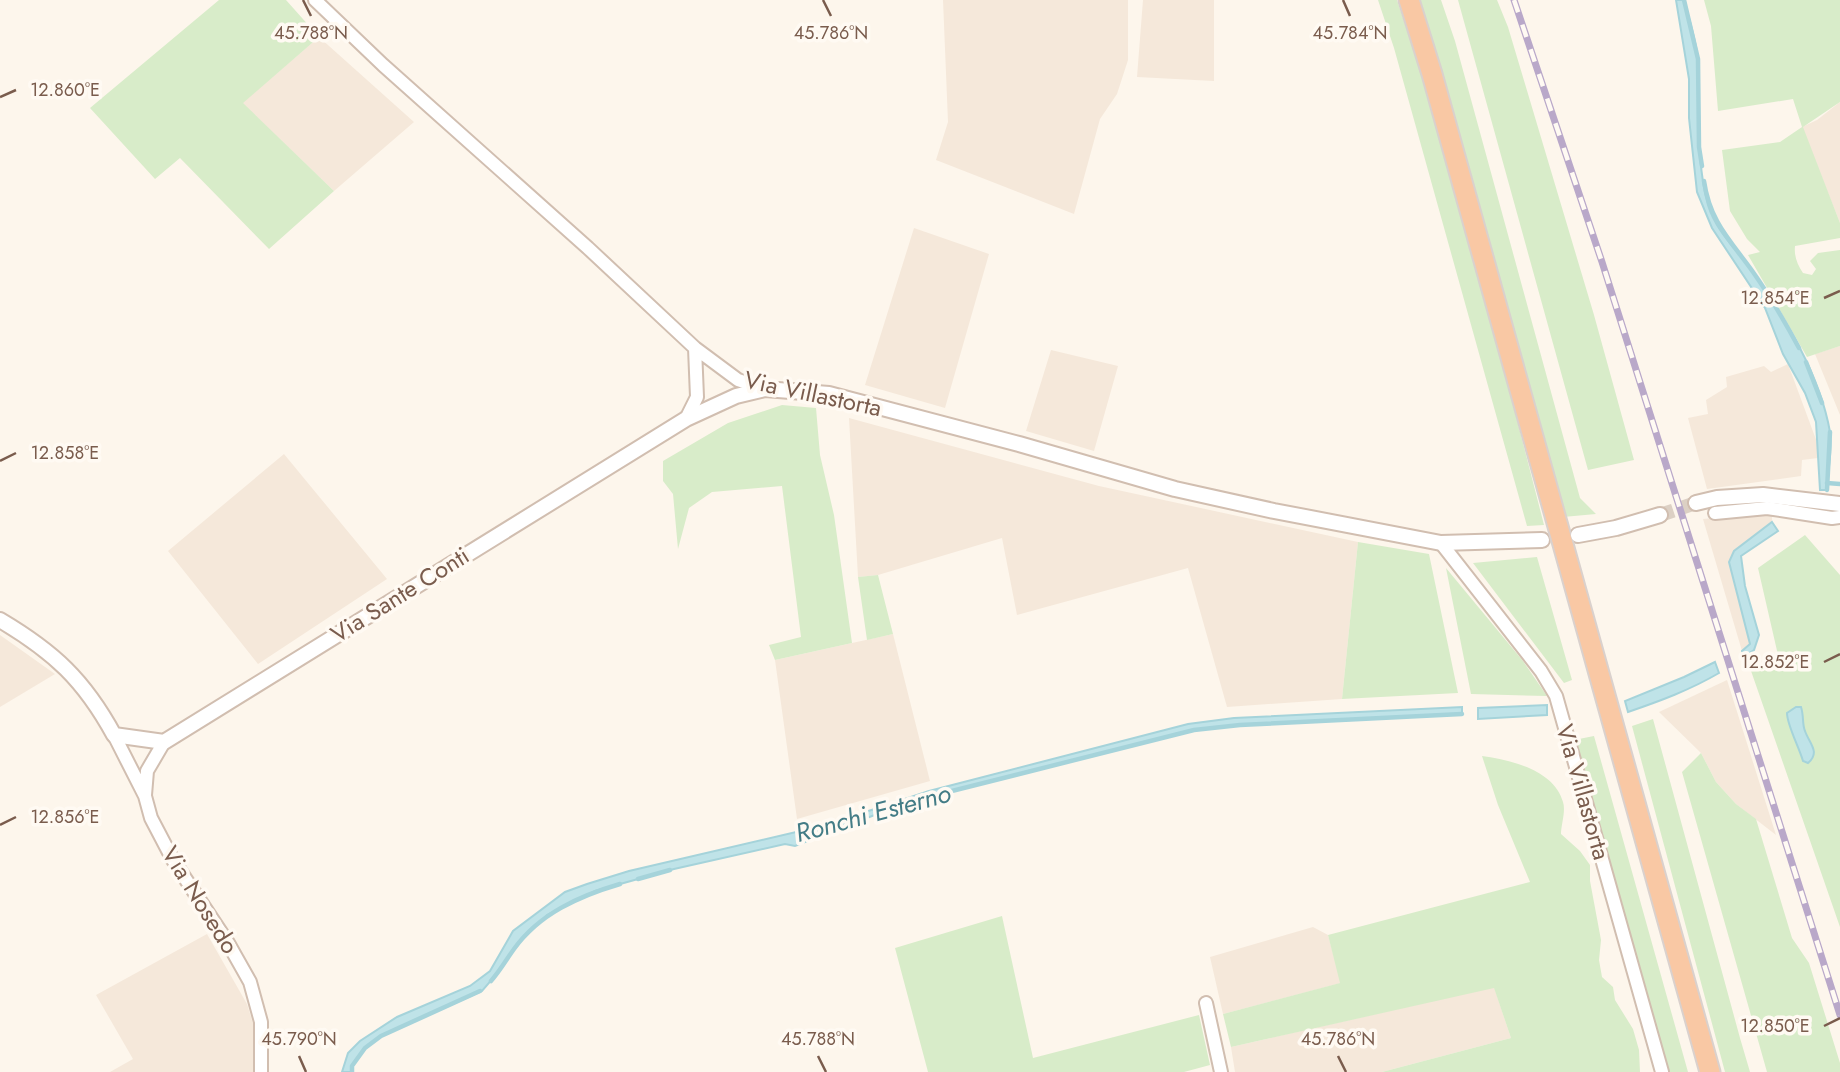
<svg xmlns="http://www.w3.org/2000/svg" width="1840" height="1072" viewBox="0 0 1840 1072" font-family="Jost,sans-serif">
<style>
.residential{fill:#f5e8da}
.green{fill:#d8ecc9}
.water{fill:#bfe3e8;stroke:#a5d3da;stroke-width:2}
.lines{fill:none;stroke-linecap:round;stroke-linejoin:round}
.stream{stroke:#a5d3da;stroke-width:4.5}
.tertiary-tunnel{stroke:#dcd0c4;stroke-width:14;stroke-dasharray:14 7;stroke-linecap:butt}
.minor-casing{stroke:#d1beb0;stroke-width:16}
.tertiary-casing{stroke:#d1beb0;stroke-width:18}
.trunk-casing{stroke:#dad1cd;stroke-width:23}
.minor{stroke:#fff;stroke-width:12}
.tertiary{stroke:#fff;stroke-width:14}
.trunk{stroke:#f9c8a4;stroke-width:19}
.rail-casing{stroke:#b9a8c9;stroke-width:7}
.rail{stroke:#fffaf3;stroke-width:4.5;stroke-dasharray:13;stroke-linecap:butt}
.ticks{fill:none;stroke:#7a5c4d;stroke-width:2.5}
.labels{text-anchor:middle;stroke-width:7;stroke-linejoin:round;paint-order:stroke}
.street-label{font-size:24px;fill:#7a5c4d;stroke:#fffaf3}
.water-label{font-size:26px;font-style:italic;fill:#437c86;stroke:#fffaf3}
.ticks-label{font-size:18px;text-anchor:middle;fill:#7a5c4d;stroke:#fffaf3;stroke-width:7;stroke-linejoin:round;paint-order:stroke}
</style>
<rect width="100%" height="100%" fill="#fdf6ec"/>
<!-- residential -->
<path class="residential" d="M943 0H1128V60L1117 94 1100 119 1074 214 936 160 948 122Z
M1143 0H1214V81L1137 77Z
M319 37 414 122 334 191 242 103Z
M1840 102V223L1802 127 1817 120Z
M914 228 989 254 945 408 865 385Z
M1840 346V415L1815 354Z
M1051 350 1118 366 1094 451 1026 431Z
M1788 364 1818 445V458L1802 460 1801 476 1707 489 1688 418 1708 414 1706 400 1727 387 1726 377 1764 366 1771 372Z
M849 418 1099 486 1358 542 1342 699 1227 707 1188 568 1017 615 1002 538 878 575 858 577Z
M284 454 387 579 258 664 168 551Z
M1761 513 1772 514V522L1734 551 1750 645 1742 651 1703 519Z
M893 634 930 781 797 819 775 660Z
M0 635 55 674 0 707Z
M1727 680 1776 835 1736 804 1716 782 1701 753 1659 712Z
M1313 927 1328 935 1341 983 1223 1014 1210 957Z
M207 934 247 1004 256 1033 255 1072H110L133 1059 96 995Z
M1494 987 1511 1038 1382 1072H1235L1231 1047Z"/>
<!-- green -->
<path class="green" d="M219 0H286L319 37 243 103 334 191 269 249 180 158 155 179 90 108Z
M1378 0H1397L1417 60 1515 412 1544 525 1527 526 1394 48Z
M1418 0H1441L1455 41 1580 498 1596 514 1563 517Z
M1458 0H1497L1508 27 1594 315 1634 460 1588 470Z
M1704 0H1840V102L1803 127 1840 223V238L1795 246C1794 256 1797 264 1803 273L1812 275 1816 269 1810 261 1818 253 1840 250V346L1807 357 1748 255 1760 252 1747 239 1730 211 1722 150 1780 142 1802 127 1793 99 1718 111 1711 26Z
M782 405 816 408 820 455 834 515 852 643 775 660 769 645 801 637 782 486 712 492 689 508 678 549 673 494 663 481V461L728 423Z
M1805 535 1840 575V927L1750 668H1781L1758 568Z
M1358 542 1429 554 1458 693 1342 699Z
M1537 557 1572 680 1564 683 1473 563Z
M1446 568 1523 661 1547 696 1471 694Z
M878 575 893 634 867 640 858 577Z
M1653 719 1740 1038 1750 1072H1725L1632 726Z
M1594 736 1688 1072H1667L1574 740Z
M1701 753 1716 782 1736 804 1756 819 1792 938 1809 963 1840 1063V1072H1767L1682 772Z
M1482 756C1511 760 1554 770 1563 802 1566 811 1561 825 1561 834L1580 851 1590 865V881L1601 940 1599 960 1602 977 1613 987 1615 1000 1633 1029 1639 1050 1640 1072H1382L1511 1038 1494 988 1231 1047 1223 1014 1340 983 1328 935 1530 882 1498 805Z
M1002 916 1033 1058 1199 1015 1210 1065 1184 1072H928L895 948Z"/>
<!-- water -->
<path class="water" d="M1676 0H1684C1689 20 1697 42 1698 62 1701 109 1695 159 1708 205 1716 232 1739 252 1755 275 1787 322 1820 375 1830 432 1833 450 1827 472 1827 490H1820L1816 422 1805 393 1783 354 1765 308 1712 228 1697 192 1689 118V79Z
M1772 522 1778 531 1741 556 1745 586 1759 635 1754 650 1743 657 1742 651 1750 644 1729 562 1734 551Z
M1715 662 1719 673C1690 690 1660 701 1628 712L1625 701 1684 677Z
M1547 705V715L1478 719V708Z
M1462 707V714L1240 725 1194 730 928 797 890 809 795 846 785 844 674 869 595 891 547 915 514 948 501 969 482 991 381 1036 365 1048 352 1066V1072H342L348 1053 360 1041 397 1017 470 986 490 971 513 931 565 892 587 884 629 871 826 825 929 791 1188 724 1234 718Z
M1796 707H1801C1804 716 1802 724 1805 731 1809 743 1821 752 1808 763L1803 761C1799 747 1787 725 1787 713Z"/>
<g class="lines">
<!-- stream -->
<path class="stream" d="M1684 0 1698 59 1699 147 1702 166
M1704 181C1710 222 1730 240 1753 272 1770 296 1785 322 1799 348
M1806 362 1822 403
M1827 483 1840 484
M1827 490 1830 432
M885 811 928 797 1194 730 1240 725 1462 714
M638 879 670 870
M491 981C500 971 506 960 514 949 539 914 579 896 620 884
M352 1072V1066L365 1048 381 1036 480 991"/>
<!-- tertiary-tunnel -->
<path class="tertiary-tunnel" d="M1660 515 1696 503"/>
<defs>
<path id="minor" d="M315 0 383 65 588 248 695 348 738 380 765 389
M686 419 697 397 695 348
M1715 513 1767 508 1832 518 1840 517
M1441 543 1541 671 1556 696 1662 1072
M114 735 145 796 151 818 173 860 228 943 250 982 261 1022V1072
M145 795 147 771 164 742
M1206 1003 1221 1072"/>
<path id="tertiary" d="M1696 503 1717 498 1763 495 1840 504
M1578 535 1616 528 1660 515
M0 620C54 652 84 680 114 735L164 742 686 419 736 396 765 389 829 394 1019 444 1175 489 1274 511 1441 543 1542 540"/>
<path id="trunk" d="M1409 0 1432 74 1710 1072"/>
</defs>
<!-- minor casing -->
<use href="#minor" class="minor-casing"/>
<!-- tertiary casing -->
<use href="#tertiary" class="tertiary-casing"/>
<!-- trunk casing -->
<use href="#trunk" class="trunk-casing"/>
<!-- minor -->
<use href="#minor" class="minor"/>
<!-- tertiary -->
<use href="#tertiary" class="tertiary"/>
<!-- trunk -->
<use href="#trunk" class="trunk"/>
<defs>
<path id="rail" d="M1514 0 1602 262 1840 1015"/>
</defs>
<!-- rail casing -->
<use href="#rail" class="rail-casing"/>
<!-- rail -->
<use href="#rail" class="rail"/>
</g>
<!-- ticks -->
<path class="ticks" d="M303 0 311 16M823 0 831 16M1343 0 1350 16M0 97 16 90M1824 298 1840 291M0 461 16 453M1824 662 1840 654M0 825 16 817M1824 1026 1840 1018M299 1056 306 1072M818 1056 826 1072M1338 1056 1346 1072"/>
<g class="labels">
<!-- street labels -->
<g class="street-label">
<text transform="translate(813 394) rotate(12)" y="8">Via Villastorta</text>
<text transform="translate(400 595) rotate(-32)" y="8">Via Sante Conti</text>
<text transform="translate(1583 792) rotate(74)" y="8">Via Villastorta</text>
<text transform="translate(200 900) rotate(58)" y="8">Via Nosedo</text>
</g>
<!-- water labels -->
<g class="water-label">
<text transform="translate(873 813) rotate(-15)" y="9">Ronchi Esterno</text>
</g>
</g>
<g class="ticks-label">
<text x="311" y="39">45.788°N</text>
<text x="1350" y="39">45.784°N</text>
<text x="831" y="39">45.786°N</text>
<text x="65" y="96">12.860°E</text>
<text x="1775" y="304">12.854°E</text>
<text x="65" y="459">12.858°E</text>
<text x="1775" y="668">12.852°E</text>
<text x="65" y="823">12.856°E</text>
<text x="1775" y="1032">12.850°E</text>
<text x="299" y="1045">45.790°N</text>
<text x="818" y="1045">45.788°N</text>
<text x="1338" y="1045">45.786°N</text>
</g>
</svg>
